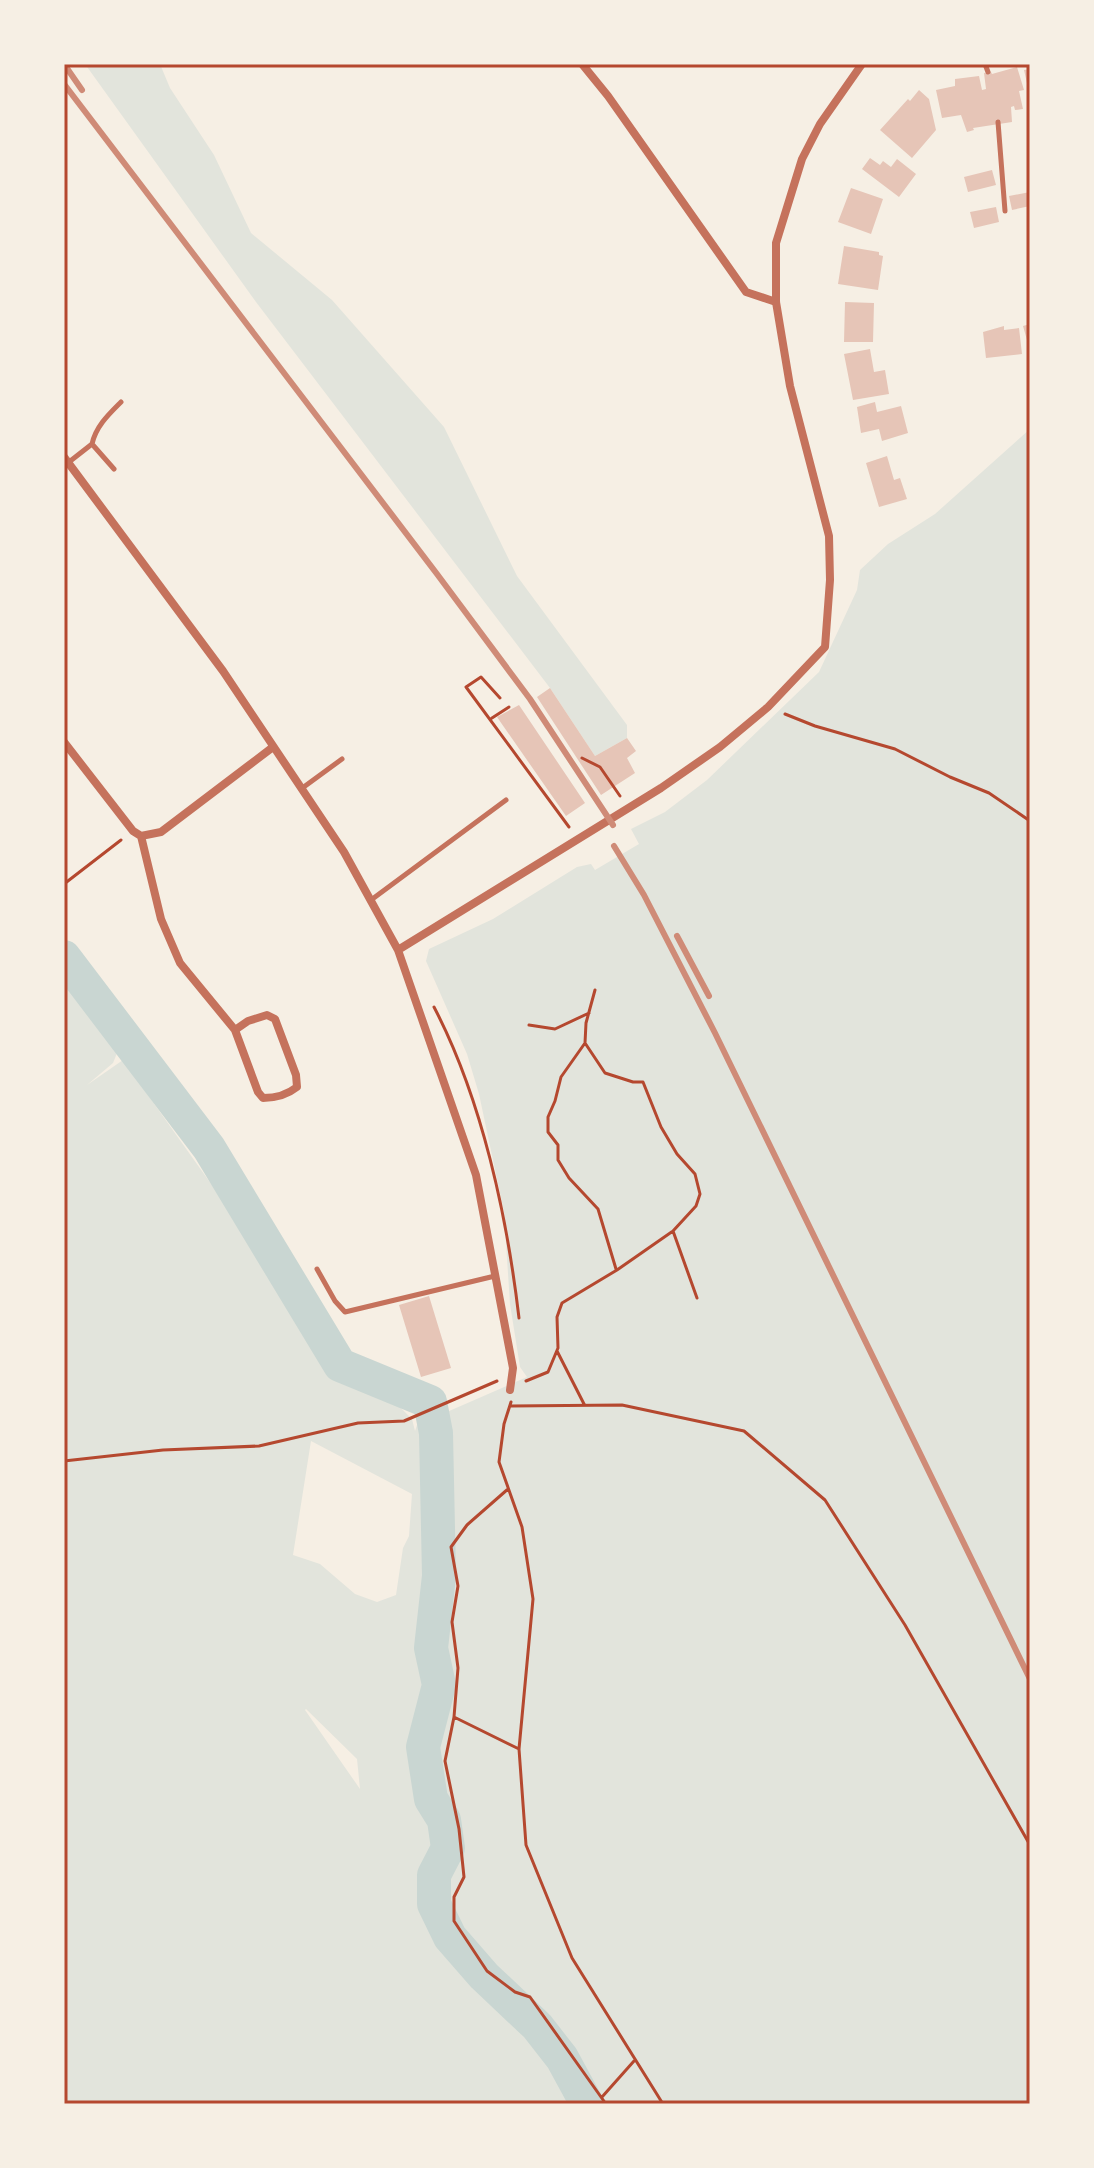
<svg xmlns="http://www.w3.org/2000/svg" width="1094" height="2168" viewBox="0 0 1094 2168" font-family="'Alegreya Sans',sans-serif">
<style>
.green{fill:#e2e4dc;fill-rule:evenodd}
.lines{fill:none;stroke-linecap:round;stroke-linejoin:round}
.river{stroke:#c9d6d2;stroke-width:34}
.building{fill:#e6c5b7}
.path{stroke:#b5482f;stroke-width:3}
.service{stroke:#c5725c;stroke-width:5}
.minor{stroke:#c5725c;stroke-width:8}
.rail{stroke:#cf8b77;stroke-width:6}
.neatline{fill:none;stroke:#b5482f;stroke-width:3}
</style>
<rect width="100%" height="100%" fill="#f6efe4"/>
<!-- green -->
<path class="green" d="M85 64H160L170 88 214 155 251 233 332 300 444 427 517 576 627 725V738L595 756 550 688 256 302Z
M1030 429V2104H64V964L99 1017 121 1043 113 1063 87 1085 123 1060 236 1219 297 1294 290 1298 412 1419 415 1431 417 1425 527 1377 520 1367 510 1304 504 1212 479 1094 467 1054 426 961 429 949 493 919 577 867 591 864 595 870 639 844 631 829 665 812 707 780 819 672 857 590 860 570 888 544 935 514ZM311 1441 412 1494 409 1536 403 1548 396 1595 377 1602 355 1594 320 1564 293 1555ZM306 1709 357 1759 360 1789 305 1710Z"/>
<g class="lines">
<!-- river -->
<path class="river" d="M64 957 209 1148 340 1365 430 1402 436 1433 439 1576 431 1648 439 1685 423 1747 431 1799 444 1820 448 1848 434 1875V1904L450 1937 484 1976 537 2026 562 2058 587 2104"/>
</g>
<!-- building -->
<path class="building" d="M1017 67 1024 90 1019 91 1023 109 1015 110 1014 106 1011 107 1012 122 973 128 974 130 967 132 961 115 942 118 936 90 955 86V79L979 76 982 90 986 89 984 73 991 72 992 74Z
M1030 69V92H1029L1024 70Z
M919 90 929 99 936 130 912 158 880 130 908 99 910 101Z
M870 158 880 165 883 161 891 167 897 159 916 174 899 197 862 169Z
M992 170 996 185 968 192 964 177Z
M851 188 883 199 871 234 838 222Z
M1030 192V206L1012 210 1009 196Z
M996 207 999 222 974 228 970 212Z
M844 246 879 252V255L883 256 878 290 838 284Z
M845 302 874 303 873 342H844Z
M1030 324V347H1029L1023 326Z
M1004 326V330L1019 328 1022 354 986 358 983 332Z
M870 349 874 372 885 370 889 394 853 400 844 354Z
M875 402 877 412 901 406 908 433 882 441 879 429 861 433 857 407Z
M887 456 894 480 900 478 907 499 879 507 866 463Z
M550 688 595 756 627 738 636 751 627 758 635 773 601 795 537 697Z
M519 705 585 803 566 816 497 717Z
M429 1296 451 1368 421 1377 399 1305Z"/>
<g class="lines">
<!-- path -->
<path class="path" d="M500 698 481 677 466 687 569 827
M785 714 815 726 895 749 950 777 989 793 1030 821
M492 718 509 707
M582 758 600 767 620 796
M64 884 121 840
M434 1007C482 1099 507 1216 519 1318
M529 1025 555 1029 589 1013
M585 1043 561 1077 555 1101 548 1117V1132L558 1145V1160L569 1178 598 1209 616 1269
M673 1231 697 1298
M557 1351 584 1404
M526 1381 548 1372 558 1348 557 1317 562 1303 617 1270 673 1231 696 1206 700 1194 695 1174 677 1154 661 1127 643 1082H633L605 1073 585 1043 586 1023 595 990
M511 1402 504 1424 499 1462 522 1527 533 1599 519 1749 526 1845 572 1958 663 2104
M511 1406 622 1405 744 1431 825 1500 905 1625 1030 1845
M64 1461 163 1450 259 1446 358 1423 404 1421 497 1381
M508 1489 467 1525 451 1547 458 1586 452 1622 458 1668 454 1717 445 1761 459 1829 464 1877 454 1897V1921L487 1971 515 1992 530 1997 606 2104
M454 1717 519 1749
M602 2097 634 2061"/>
<!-- service -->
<path class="service" d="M985 64 988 72
M998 122 1005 211
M92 444 114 469
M69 462 92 444C96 426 109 414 121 402
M301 789 342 759
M371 900 506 800
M317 1269 335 1301 345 1312 495 1276"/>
<!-- minor -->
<path class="minor" d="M582 64 608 96 746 292 776 302
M64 457 223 671 344 852 398 950 476 1175 513 1368 510 1390
M64 742 133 831 141 836 161 832 273 747
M141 836 161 919 180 963 235 1030 258 1092 263 1098C276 1098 287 1095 297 1087L296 1075 275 1019 267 1015 248 1021 235 1030
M398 950 661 788 720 747 768 707 825 647 830 580 829 536 790 386 776 302V243L802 159 820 124 862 64"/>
<!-- rail -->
<path class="rail" d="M64 64 82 90
M64 84 437 574 530 699 613 825
M614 846 644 895 715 1033 1030 1679
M677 936 709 996"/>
</g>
<!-- border -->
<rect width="1094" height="2168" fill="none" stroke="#f6efe4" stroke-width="132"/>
<rect x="66" y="66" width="962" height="2036" class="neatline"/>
</svg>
